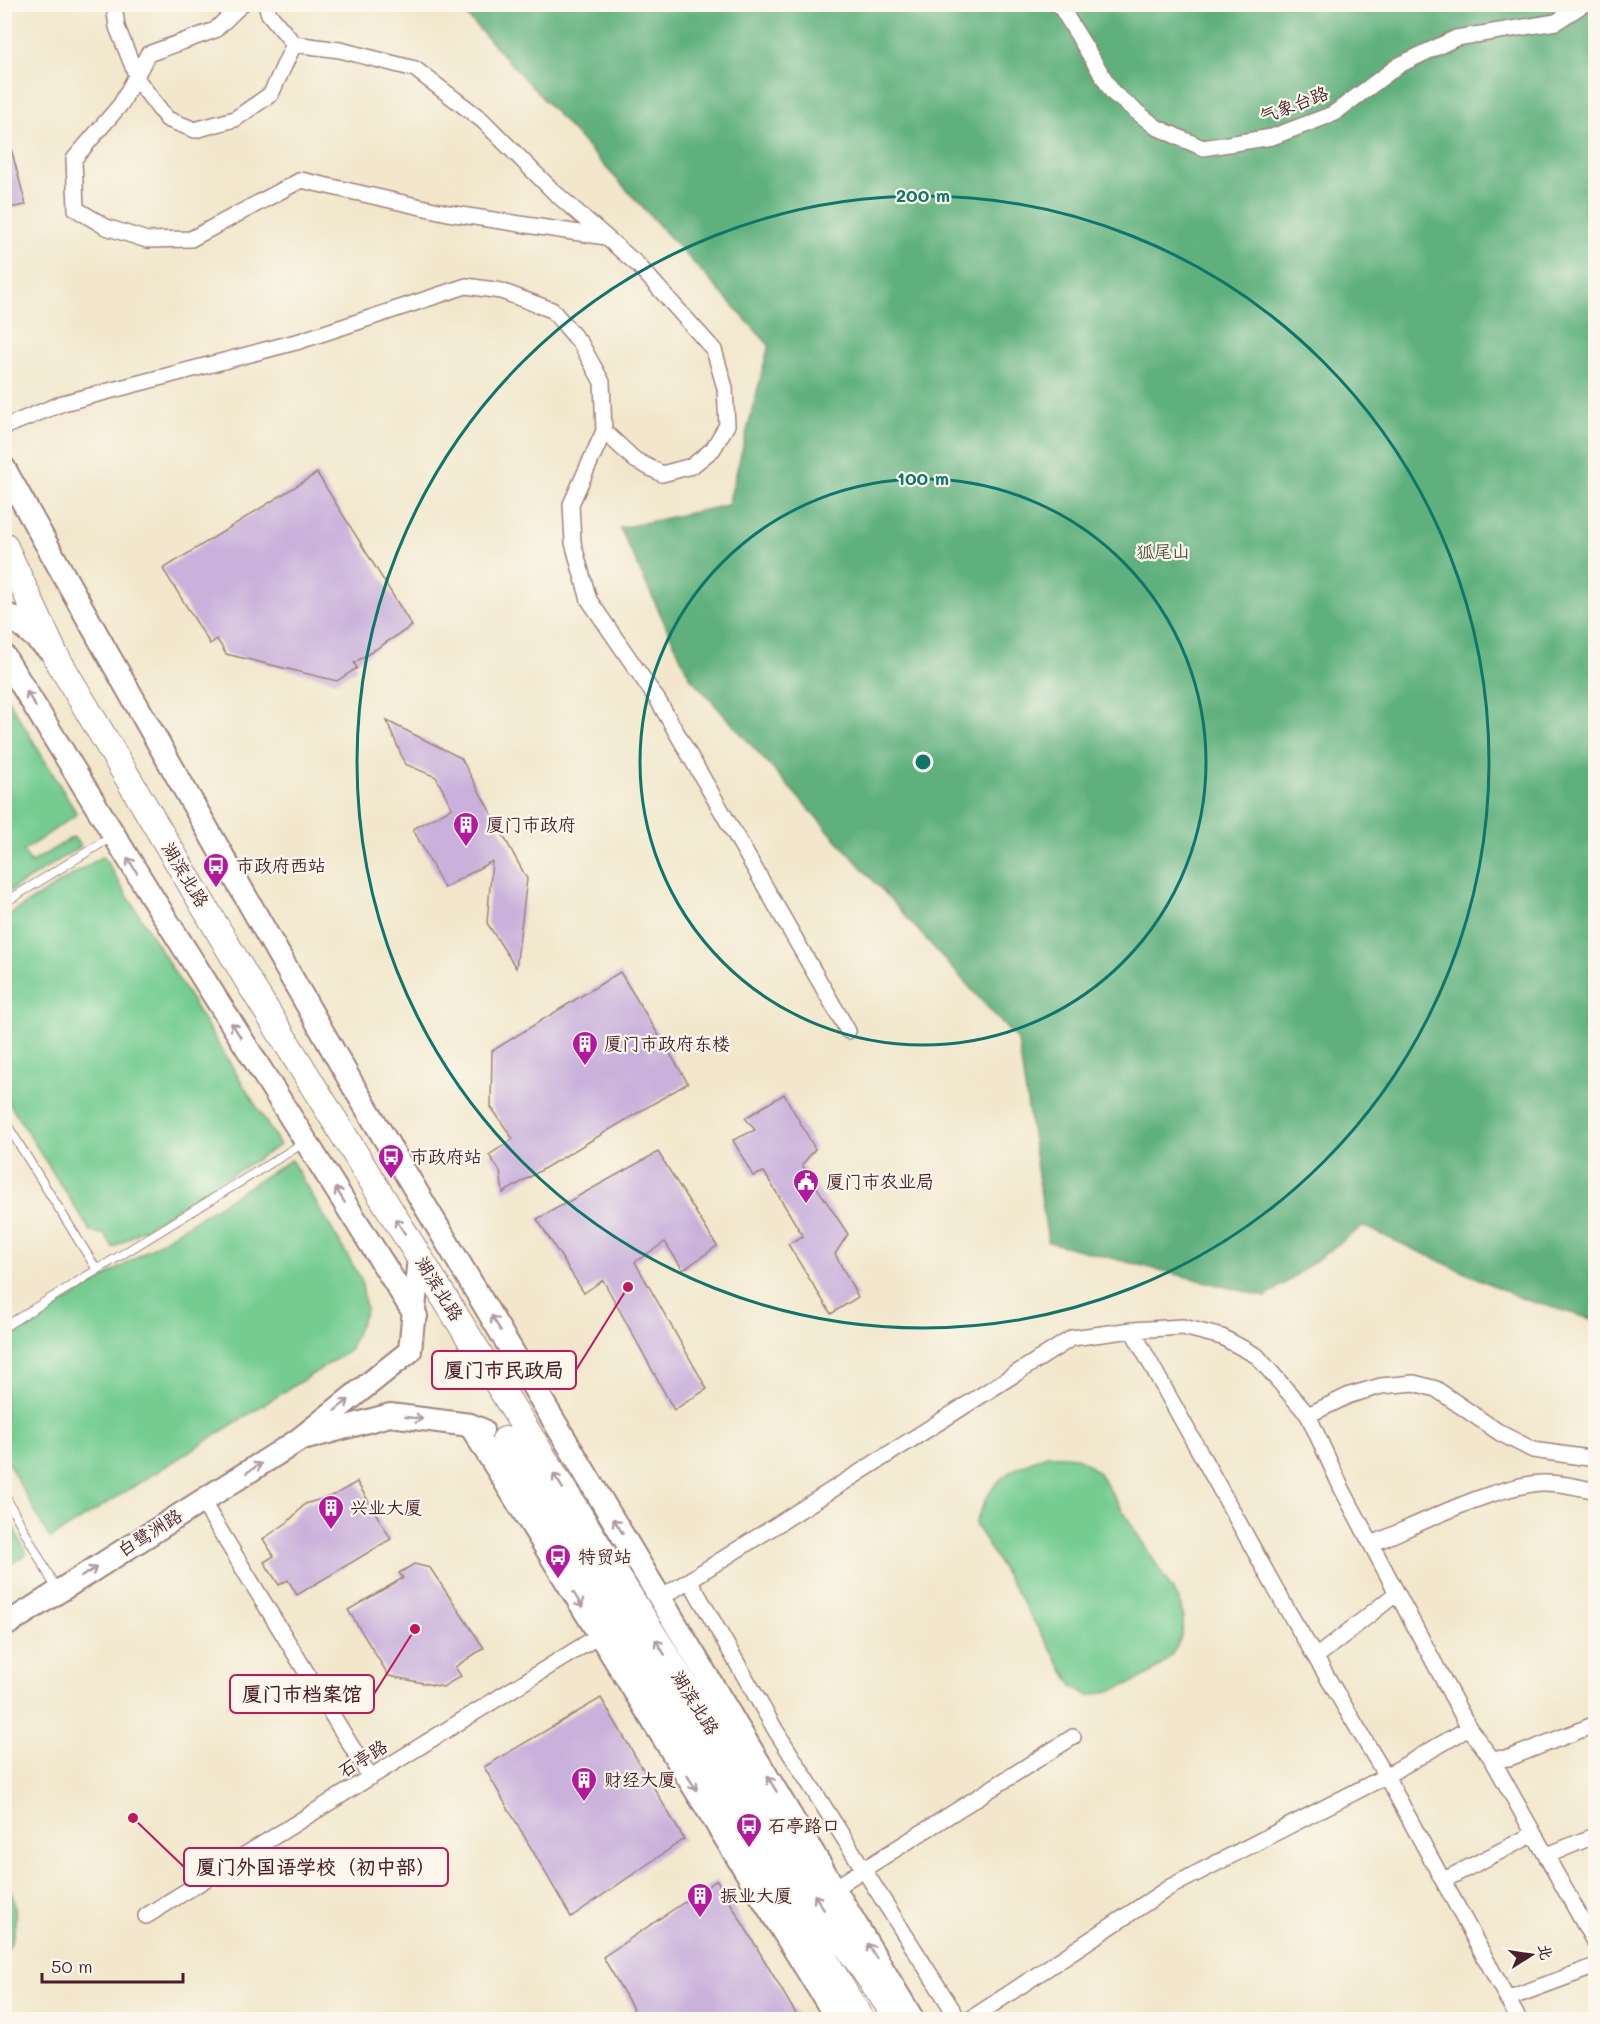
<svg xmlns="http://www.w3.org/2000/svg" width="1600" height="2024" viewBox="0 0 1600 2024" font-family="Mali,'LXGW WenKai TC',sans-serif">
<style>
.green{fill:#74cc91;stroke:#5f765e;stroke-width:1.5}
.forest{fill:#5fb07b;stroke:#546853;stroke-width:1.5}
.building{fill:#c9b1db}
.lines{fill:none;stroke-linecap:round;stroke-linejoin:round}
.lane-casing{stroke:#9e837c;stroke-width:10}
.street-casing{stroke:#9e837c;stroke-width:18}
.secondary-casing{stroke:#9e837c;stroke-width:26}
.primary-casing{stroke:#9e837c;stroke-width:28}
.lane{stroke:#fff;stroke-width:8}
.street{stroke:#fff;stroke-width:15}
.secondary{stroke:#fff;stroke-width:22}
.primary{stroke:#fff;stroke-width:26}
.oneway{stroke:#ae9aa0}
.ring{fill:none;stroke:#0f766e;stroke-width:3}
.labels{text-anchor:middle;stroke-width:4.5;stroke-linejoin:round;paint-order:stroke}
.street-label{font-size:18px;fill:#4a1f2b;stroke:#fbf7ec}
.park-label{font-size:18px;fill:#57534a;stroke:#fbf7ec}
.poi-label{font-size:18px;fill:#4a1f2b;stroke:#fbf7ec;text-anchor:start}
.centre{fill:#0f766e;stroke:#fbf7ec;stroke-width:3}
.ring-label{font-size:18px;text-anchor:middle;font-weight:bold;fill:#0f766e;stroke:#fbf7ec;stroke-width:4.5;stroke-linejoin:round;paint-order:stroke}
.leader{fill:none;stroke:#c2185b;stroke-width:2}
.callout-dot{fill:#c2185b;stroke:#fbf7ec;stroke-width:2}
.callout{fill:#fbf7ec;stroke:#c2185b;stroke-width:2}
.callout-label{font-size:20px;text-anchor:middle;font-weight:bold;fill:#4a1f2b}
</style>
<rect width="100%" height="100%" fill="#fbf7ec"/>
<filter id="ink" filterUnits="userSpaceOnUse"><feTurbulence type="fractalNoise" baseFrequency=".0167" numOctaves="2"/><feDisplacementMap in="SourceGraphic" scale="12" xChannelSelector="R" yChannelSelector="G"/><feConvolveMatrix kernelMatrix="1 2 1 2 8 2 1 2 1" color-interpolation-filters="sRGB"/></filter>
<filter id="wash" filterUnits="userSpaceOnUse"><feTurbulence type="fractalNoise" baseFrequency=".008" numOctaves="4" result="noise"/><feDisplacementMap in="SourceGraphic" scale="24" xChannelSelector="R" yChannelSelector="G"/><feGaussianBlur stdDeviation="1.35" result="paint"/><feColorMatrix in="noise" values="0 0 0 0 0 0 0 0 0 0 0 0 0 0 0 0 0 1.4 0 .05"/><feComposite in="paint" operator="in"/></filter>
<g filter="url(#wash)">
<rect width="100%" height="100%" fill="#f2e7cc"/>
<!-- green -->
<path class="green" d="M4 693 77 814 23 851 31 863 73 837 81 846 5 894Z
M103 856 280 1145 113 1248 104 1234 91 1232 5 1097V917Z
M291 1160 361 1279 366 1310 349 1351 50 1539 5 1457V1340Z
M1047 1455 1077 1457 1099 1473 1180 1602C1181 1609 1184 1618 1183 1625 1179 1670 1126 1688 1089 1696L1073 1686 975 1524C994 1477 1001 1474 1047 1455Z
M5 1512 27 1554 5 1568H4Z
M5 1880C19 1901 19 1933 5 1954Z"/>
<!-- forest -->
<path class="forest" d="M457 5H1595V1320L1523 1299 1363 1226 1266 1297 1048 1242 1018 1041 690 677 620 528 728 505 769 345Z"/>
<g id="blocks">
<!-- building -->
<path class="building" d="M9 141 26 205 4 209V142Z
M317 473 412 626 354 663 357 668 337 681 226 654 217 639 210 644 163 569Z
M387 721 461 758 527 879 516 968 487 923 492 861 444 888 413 829 452 808 436 777 405 764Z
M620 972 688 1083 503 1193 500 1171 489 1155 513 1139 491 1107 492 1051Z
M784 1094 815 1149 802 1165 848 1234 835 1254 858 1297 831 1314 788 1244 803 1236 764 1172 753 1176 733 1140 755 1130 745 1118Z
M658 1152 717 1246 683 1270 665 1242 635 1262 707 1389 674 1410 603 1280 584 1293 537 1219Z
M357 1482 391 1539 297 1595 288 1580 279 1585 264 1562 274 1556 263 1539 288 1522 305 1504 334 1495Z
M414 1564 430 1568 484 1648 455 1667 461 1676 443 1687 389 1676 348 1610 403 1578 399 1573Z
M601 1698 684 1839 571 1917 484 1767Z
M717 1880 799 2019H639L603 1957Z"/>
</g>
</g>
<g filter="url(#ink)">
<use href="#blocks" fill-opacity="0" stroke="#9e837c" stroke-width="1.5"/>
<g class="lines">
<defs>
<path id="lane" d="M4 903 113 836
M4 1120 97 1270
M4 1327 305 1142
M4 1494 57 1590"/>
<path id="street" d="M114 4 117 27 139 82 167 119 195 130 235 119 271 94 294 44
M242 4 215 30 148 54 121 104 74 159 76 209 106 227 147 240 191 239 301 180 448 213 606 237
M266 4 269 14 294 44 340 50 415 69 482 120 554 192 638 265 714 350 725 388 727 425 713 449 692 466 662 474 635 460 604 431
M1059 4 1113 93 1156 127 1203 148 1272 137 1333 114 1399 65 1456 38 1556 22 1584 4
M4 427 63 403 300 341 466 286 501 291 552 310 581 344 602 382 604 431 571 504 573 543 589 600 659 702 848 1031
M1132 1330 1285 1606 1386 1776 1519 2020
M1308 1415 1350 1395 1381 1386 1414 1383 1436 1389 1500 1433 1533 1450 1596 1459
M202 1501 370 1777
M1372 1544C1419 1524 1491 1487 1541 1483 1559 1482 1578 1487 1596 1491
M690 1581 776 1731 959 2020
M1397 1593 1469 1728 1492 1759 1596 1945
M661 1598 1072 1338 1132 1330 1183 1327 1222 1337 1257 1356 1308 1415 1341 1487 1397 1593 1316 1657
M1492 1759 1509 1758 1596 1724
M1548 1855 1596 1835
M1444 1880 1534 1834
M834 1888 1073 1737
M146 1916 600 1635
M1507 1999 1596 1966
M969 2020 1170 1887 1386 1776 1469 1728"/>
<path id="secondary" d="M4 468 106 651 355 1089 913 2020
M4 614 12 617 54 654
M4 656 152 897 416 1316
M470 1425 838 2020
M307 1438 390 1415 470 1425 482 1430
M4 1626 297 1441 410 1351 419 1257"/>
<path id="primary" d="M4 545 55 655 250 984 838 1933 899 2020
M505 1440 722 1788 861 2020"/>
</defs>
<!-- lane casing -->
<use href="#lane" class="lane-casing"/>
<!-- street casing -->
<use href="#street" class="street-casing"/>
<!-- secondary casing -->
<use href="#secondary" class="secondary-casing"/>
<!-- primary casing -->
<use href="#primary" class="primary-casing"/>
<!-- lane -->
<use href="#lane" class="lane"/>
<!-- street -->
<use href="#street" class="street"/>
<!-- secondary -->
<use href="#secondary" class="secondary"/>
<!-- primary -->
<use href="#primary" class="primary"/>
</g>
<!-- one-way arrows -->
<defs><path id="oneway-shaft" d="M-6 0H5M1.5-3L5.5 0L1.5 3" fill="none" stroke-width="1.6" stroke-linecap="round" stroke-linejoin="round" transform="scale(1.5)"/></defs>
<g class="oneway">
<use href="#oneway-shaft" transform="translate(31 699) rotate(-121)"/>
<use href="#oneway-shaft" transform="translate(132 865) rotate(-122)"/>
<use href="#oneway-shaft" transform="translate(236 1030) rotate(-122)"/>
<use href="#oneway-shaft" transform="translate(340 1195) rotate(-122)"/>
<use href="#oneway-shaft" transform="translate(400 1226) rotate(-122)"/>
<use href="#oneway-shaft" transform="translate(496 1323) rotate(-121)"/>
<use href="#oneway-shaft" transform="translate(342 1405) rotate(-38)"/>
<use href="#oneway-shaft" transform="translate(414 1418) rotate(7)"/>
<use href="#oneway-shaft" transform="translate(254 1468) rotate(-32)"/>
<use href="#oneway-shaft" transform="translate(558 1481) rotate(-122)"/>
<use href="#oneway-shaft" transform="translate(618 1526) rotate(-121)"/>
<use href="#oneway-shaft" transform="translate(89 1572) rotate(-32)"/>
<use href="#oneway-shaft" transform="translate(578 1600) rotate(58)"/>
<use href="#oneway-shaft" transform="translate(660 1647) rotate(-122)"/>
<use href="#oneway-shaft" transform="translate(692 1783) rotate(58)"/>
<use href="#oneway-shaft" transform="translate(772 1784) rotate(-121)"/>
<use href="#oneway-shaft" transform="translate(819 1902) rotate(-122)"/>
<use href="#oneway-shaft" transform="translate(872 1951) rotate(-121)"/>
</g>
</g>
<!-- distance rings -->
<g class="ring">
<circle cx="923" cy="762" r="283"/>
<circle cx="923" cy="762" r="566"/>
</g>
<!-- icons -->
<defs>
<symbol id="building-pin" viewBox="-11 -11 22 30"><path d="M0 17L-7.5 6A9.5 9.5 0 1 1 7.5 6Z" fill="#b5179e" stroke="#fbf7ec"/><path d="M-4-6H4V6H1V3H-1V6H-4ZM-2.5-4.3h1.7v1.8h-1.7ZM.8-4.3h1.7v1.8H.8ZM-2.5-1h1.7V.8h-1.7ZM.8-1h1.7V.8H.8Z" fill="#fff"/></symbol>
<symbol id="bus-pin" viewBox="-11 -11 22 30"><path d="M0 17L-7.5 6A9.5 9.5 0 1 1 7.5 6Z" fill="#b5179e" stroke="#fbf7ec"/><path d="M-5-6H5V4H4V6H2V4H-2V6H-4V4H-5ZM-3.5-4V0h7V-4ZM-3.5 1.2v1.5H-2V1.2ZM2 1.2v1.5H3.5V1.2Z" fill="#fff"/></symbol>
<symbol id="civic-pin" viewBox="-11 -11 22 30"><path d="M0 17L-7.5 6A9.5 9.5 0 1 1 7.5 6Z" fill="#b5179e" stroke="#fbf7ec"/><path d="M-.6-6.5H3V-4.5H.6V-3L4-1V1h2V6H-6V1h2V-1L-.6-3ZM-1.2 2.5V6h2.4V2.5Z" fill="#fff"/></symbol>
</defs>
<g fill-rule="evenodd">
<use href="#building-pin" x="451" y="810" width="30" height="40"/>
<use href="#bus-pin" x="201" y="851" width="30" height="40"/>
<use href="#building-pin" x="570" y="1029" width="30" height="40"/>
<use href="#bus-pin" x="376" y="1142" width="30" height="40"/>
<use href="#civic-pin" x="791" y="1167" width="30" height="40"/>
<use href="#building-pin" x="316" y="1493" width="30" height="40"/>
<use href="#bus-pin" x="543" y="1542" width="30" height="40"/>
<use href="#building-pin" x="569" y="1765" width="30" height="40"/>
<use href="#bus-pin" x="734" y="1811" width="30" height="40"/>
<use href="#building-pin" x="685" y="1881" width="30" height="40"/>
</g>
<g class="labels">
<!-- street labels -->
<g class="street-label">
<text transform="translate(1294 105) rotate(-21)" y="6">气象台路</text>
<text transform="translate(185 875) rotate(59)" y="6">湖滨北路</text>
<text transform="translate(439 1289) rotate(58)" y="6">湖滨北路</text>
<text transform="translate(150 1533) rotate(-32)" y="6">白鹭洲路</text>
<text transform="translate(695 1703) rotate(58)" y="6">湖滨北路</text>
<text transform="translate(363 1759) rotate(-32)" y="6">石亭路</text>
</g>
<!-- park labels -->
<g class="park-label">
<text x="1163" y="558">狐尾山</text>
</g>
<!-- poi labels -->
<g class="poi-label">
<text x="486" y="831">厦门市政府</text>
<text x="236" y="872">市政府西站</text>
<text x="604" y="1050">厦门市政府东楼</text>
<text x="410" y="1163">市政府站</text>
<text x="826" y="1188">厦门市农业局</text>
<text x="350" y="1514">兴业大厦</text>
<text x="578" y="1563">特贸站</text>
<text x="604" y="1786">财经大厦</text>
<text x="768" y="1832">石亭路口</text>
<text x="720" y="1902">振业大厦</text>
</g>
</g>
<circle cx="923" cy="762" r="9" class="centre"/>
<g class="ring-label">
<text x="923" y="202">200 m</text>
<text x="923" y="485">100 m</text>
</g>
<!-- callouts -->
<path class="leader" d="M628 1287L576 1370M415 1629L374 1694M133 1818L184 1867"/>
<g class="callout-dot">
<circle cx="628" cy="1287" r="6"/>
<circle cx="415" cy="1629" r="6"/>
<circle cx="133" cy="1818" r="6"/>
</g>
<g class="callout">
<rect x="432" y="1351" width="144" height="38" rx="6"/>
<rect x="230" y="1675" width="144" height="38" rx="6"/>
<rect x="184" y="1848" width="264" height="38" rx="6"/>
</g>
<g class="callout-label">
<text x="504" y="1377">厦门市民政局</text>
<text x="302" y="1701">厦门市档案馆</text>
<text x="316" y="1874">厦门外国语学校（初中部）</text>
</g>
<!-- margin -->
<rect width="1600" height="2024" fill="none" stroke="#fbf7ec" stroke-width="24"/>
<!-- north arrow -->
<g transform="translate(1531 1955) rotate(78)" stroke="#fbf7ec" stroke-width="4.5" paint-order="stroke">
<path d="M0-4.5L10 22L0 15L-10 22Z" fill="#4a1f2b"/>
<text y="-9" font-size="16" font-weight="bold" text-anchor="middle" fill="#4a1f2b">北</text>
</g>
<!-- scale -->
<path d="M42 1973v9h141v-9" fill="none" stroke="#4a1f2b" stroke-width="3"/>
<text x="51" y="1973" font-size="18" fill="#4a1f2b" stroke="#fbf7ec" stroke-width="4.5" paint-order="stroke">50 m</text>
</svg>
